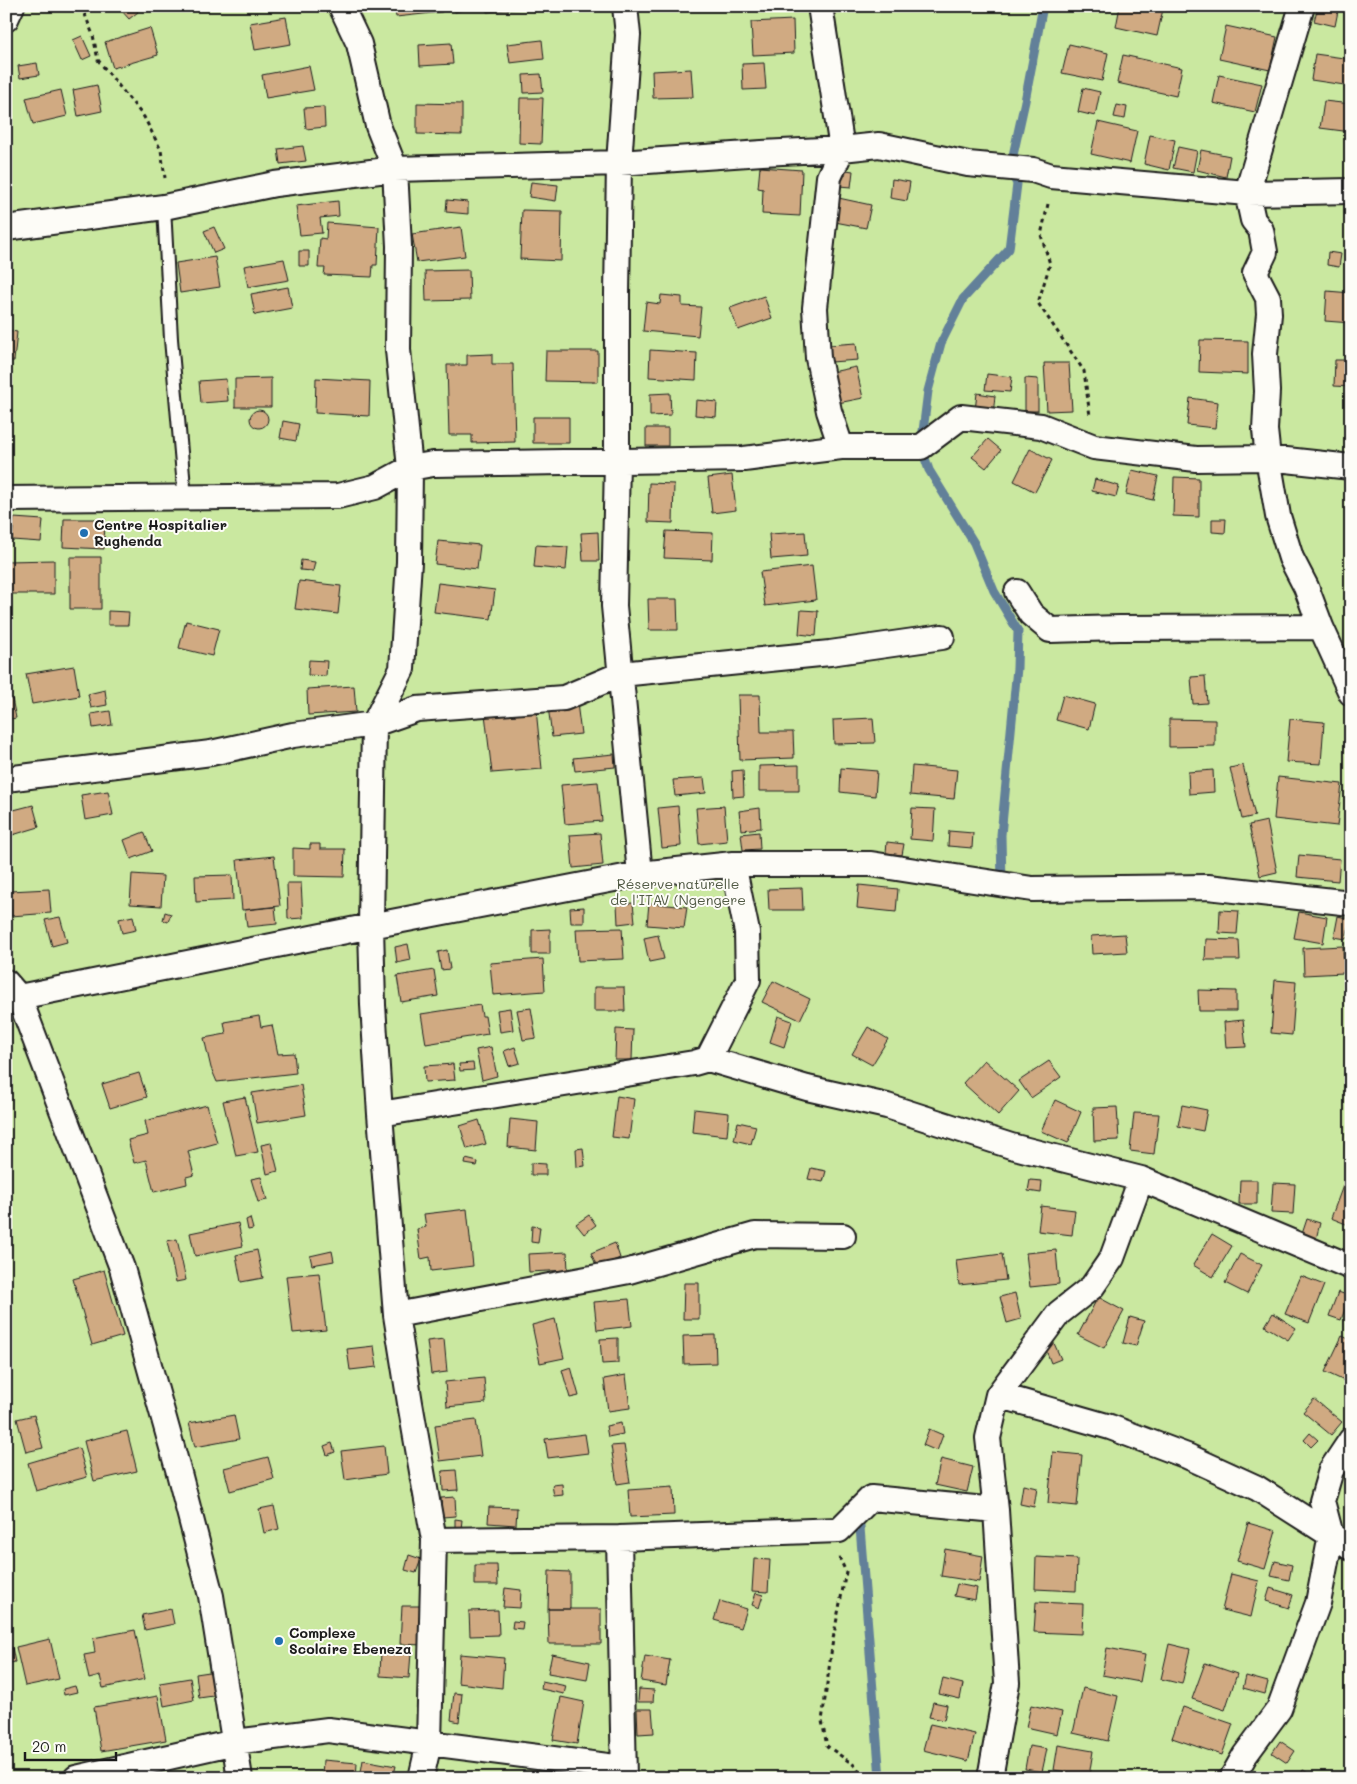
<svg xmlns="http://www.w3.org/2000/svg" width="1357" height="1784" viewBox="0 0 1357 1784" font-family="Mali,sans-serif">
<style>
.green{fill:#cae8a0;stroke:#73825e}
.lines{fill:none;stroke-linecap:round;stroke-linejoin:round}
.stream{stroke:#628099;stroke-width:9}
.building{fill:#d0aa82;stroke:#1c1c1c}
.lane-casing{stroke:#1c1c1c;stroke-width:16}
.street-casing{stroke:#1c1c1c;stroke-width:28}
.path{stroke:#1c1c1c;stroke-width:3;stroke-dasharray:4 4;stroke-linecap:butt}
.lane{stroke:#fdfcf7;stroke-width:12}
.street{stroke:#fdfcf7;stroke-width:24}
.poi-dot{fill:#1f6fb2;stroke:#fdfcf7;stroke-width:2}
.labels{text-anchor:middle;stroke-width:4;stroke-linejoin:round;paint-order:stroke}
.poi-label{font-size:14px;font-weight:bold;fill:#1c1c1c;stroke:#fdfcf7;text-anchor:start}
.park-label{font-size:14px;fill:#505944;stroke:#fdfcf7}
</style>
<rect width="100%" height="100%" fill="#f0e3d4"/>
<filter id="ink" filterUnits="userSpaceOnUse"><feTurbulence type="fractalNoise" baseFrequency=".02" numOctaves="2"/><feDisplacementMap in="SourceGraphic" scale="10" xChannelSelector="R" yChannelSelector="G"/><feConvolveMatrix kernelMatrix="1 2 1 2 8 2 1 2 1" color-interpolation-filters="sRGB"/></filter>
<g filter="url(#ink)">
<!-- green -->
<path class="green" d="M6 6H1351V1778H6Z"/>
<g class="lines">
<!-- stream -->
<path class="stream" d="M1002 884 1001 835 1017 668 1018 631 994 591 974 543 929 470 921 447 928 391 941 343 963 299 1009 249 1017 184 1010 169 1025 101 1043 6
M859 1515 880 1778"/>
</g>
<!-- building -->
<path class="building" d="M125 6H134L138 12 129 19 121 10Z
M394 6H441L442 12 396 17Z
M453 6H473V7L455 12Z
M486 6H534V7L487 12Z
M1120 6H1149L1163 9 1157 36 1116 27Z
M1204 6H1222L1221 10Z
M1318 6H1339L1335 26 1314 21Z
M286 17 291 44 255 50 250 23Z
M793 20 794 53 753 55 751 22Z
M1226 26 1277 37 1270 70 1219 59Z
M150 28 158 55 113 68 105 42Z
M82 36 91 56 82 60 73 40Z
M1351 39V55L1348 54Z
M542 40 544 59 510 63 507 44Z
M451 43 453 64 420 66 419 45Z
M1069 44 1108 53 1102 81 1062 73Z
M1315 54 1351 59V86L1311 80Z
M1123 55 1182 68 1176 96 1117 83Z
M37 63 39 75 20 78 18 66Z
M764 63 766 89 743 90 742 64Z
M309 66 314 90 266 98 262 75Z
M691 69 693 97 653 98 652 71Z
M541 74 543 92 524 93 523 75Z
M1219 75 1262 84 1255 112 1213 103Z
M97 85 102 111 78 116 73 90Z
M1083 88 1100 92 1095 116 1078 112Z
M61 90 67 116 33 124 26 98Z
M520 98H543L541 144 519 143Z
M1324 101 1351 104V132L1320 128Z
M417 103 462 104V135L417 134Z
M1117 105 1127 107 1125 119 1114 117Z
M324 107 325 127 306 129 304 108Z
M1098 122 1137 131 1130 163 1091 154Z
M1150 135 1175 140 1169 170 1144 164Z
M303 146 306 161 280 164 278 149Z
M1178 147 1197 151 1193 172 1173 168Z
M1201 150 1230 156 1226 177 1197 170Z
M760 167 802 170 800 216 762 214 763 189 758 188Z
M840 169 853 171 851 187 839 186Z
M892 179 910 182 907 201 890 198Z
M531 182 558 185 556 201 529 197Z
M834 197 871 205 866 228 830 221Z
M447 200 468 202V214L446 212Z
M338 201 339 216 320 218 322 233 300 235 296 206Z
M522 210 562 211 561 261 520 259Z
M327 223 379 227 377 265H373L372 277 324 275 325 268H318L320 238 326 239Z
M214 227 224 249 214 253 204 231Z
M461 227 465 256 417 262 412 234Z
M299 251H309V266H299Z
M1328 252 1341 254 1339 267 1327 265Z
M215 257 220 287 180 293 176 263Z
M284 259 289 280 248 287 244 266Z
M469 270 470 300 426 301 425 271Z
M288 287 292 308 255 315 251 294Z
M1327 291 1351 293V323L1325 321Z
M661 295 682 297V306L701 307 698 336 643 331 646 302 660 304Z
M764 296 772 318 738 330 730 308Z
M6 330 17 332 14 361H6Z
M1200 340 1248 341V374L1199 372Z
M856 343 858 360 831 362 829 345Z
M650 350 697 353 696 380 649 377Z
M546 351H598V382L545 381Z
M492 354V364H513L515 442 472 443V435H449L447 365H467V355Z
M1335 360H1351V387L1334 386Z
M1044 363H1069L1072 410 1047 411Z
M856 367 863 398 838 403 832 372Z
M987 374 1012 377 1010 392 985 390Z
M271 378V407H235V379Z
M316 378 370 381 369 416 315 413Z
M1025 378 1038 379V411H1025Z
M226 379 228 401 201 403 199 381Z
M670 393 671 415 650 416V394Z
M977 393 995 396 993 414 975 411Z
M1190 398 1218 402 1215 428 1187 425Z
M696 400 717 402 716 417 695 415Z
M250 419a9 9 0 1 1 18 0a9 9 0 1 1-18 0Z
M533 417H569V443H533Z
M283 421 299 424 296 441 280 438Z
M646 428H668V446H646Z
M988 439 1001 450 986 468 972 457Z
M1030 449 1052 460 1035 492 1014 481Z
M1132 470 1158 476 1153 500 1126 494Z
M732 475 736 510 712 513 708 478Z
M1174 477 1199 478V517L1173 516Z
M1095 479 1119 486 1116 497 1092 491Z
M649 483 674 484 673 523 648 522Z
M14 518 43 520 41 542 12 540Z
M64 519H105L104 549 63 547Z
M1212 519H1226L1225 533 1212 532Z
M666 531 713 533 712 560 664 558Z
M598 532 599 561H583L581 533Z
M805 532 807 556 771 559 769 534Z
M438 541 480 545 477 569 435 564Z
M536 545 568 547 566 570 534 567Z
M70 557H101V609H70Z
M54 560V594H9L8 561Z
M301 560 315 562 313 571 300 570Z
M812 566 816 600 765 606 760 572Z
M299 581 341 586 338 614 295 609Z
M438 583 495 590 491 619 434 612Z
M648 599H677L678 630H649Z
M801 610 818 611 816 636 799 634Z
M108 611 129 612 128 625H108Z
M186 621 219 629 212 656 179 648Z
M309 660 327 661 326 676 308 675Z
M74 666 79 696 32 704 26 674Z
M1205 676 1207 703 1193 704 1191 677Z
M354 686 356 712 308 715 307 689Z
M105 690 107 705 91 708 88 694Z
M738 695H760L761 732H793L794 758 740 760Z
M1063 695 1095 704 1089 729 1056 720Z
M12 699 16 718 6 720V700Z
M577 703 581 734 552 737 548 706Z
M536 709 542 769 492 773 485 714Z
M110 711 112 725 93 728 91 714Z
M873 718 875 743 834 744 833 720Z
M1169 719 1215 720V746L1169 747Z
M1290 719 1324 722 1321 764 1286 762Z
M614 754 615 767 575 771 573 758Z
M799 765V791H759V766Z
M1243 765 1255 816 1242 819 1230 768Z
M912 766 957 770 954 799 910 795Z
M841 768 877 771 875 796 840 792Z
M743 770 744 796 733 797 732 771Z
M1213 770 1214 792 1189 794 1188 772Z
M1278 777 1342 784 1337 826 1274 819Z
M704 778 706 793 675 796 673 780Z
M598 782 602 821 565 824 561 785Z
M108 791 113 815 85 820 81 795Z
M33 805 39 827 6 837V812Z
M678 806 681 846 662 848 658 808Z
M724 806 727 841 699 844 696 808Z
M760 808 761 828 741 830 739 811Z
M912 808 935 809 933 841 910 839Z
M1267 821 1277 872 1260 876 1249 825Z
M949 831 973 833 972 848 948 846Z
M144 832 152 851 131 859 124 840Z
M759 832 760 849 743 850 741 834Z
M600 833 603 865 573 868 570 835Z
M887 842 904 844 902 855 886 853Z
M310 844H320V849H345L344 877 293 876V848L310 849Z
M1299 855 1340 859 1338 881 1297 877Z
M274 856 280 906 242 910 237 860Z
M132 874 163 876 161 906 130 904Z
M232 875 233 900 196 902 195 876Z
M287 883H301L303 918 288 919Z
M859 885 898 889 896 912 857 908Z
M802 888 803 910H769L768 889Z
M49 889 51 913 11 916 10 891Z
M633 903 635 922 618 924 617 904Z
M649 903 687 907 684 928 647 925Z
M275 907 277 924 247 927 245 910Z
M584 907V923H571L570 908Z
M1220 910 1239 911 1237 934 1219 933Z
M165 912 171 914 168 922 163 920Z
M1299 912 1327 917 1323 943 1294 938Z
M133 916 136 930 122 933 119 919Z
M1338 916 1350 919 1346 939 1334 937Z
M60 917 67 942 52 946 45 920Z
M622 928 624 959 578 961 576 929Z
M550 929V954H532V930Z
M1125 934 1127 952 1092 954 1091 936Z
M658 935 664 959 649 962 644 938Z
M1206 939 1239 940 1240 960H1205Z
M408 944 411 960 397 963 395 947Z
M1343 946 1344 973 1304 975 1303 948Z
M447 950 450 969 441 970 438 952Z
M543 959 545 991 493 995 490 963Z
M434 970 438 996 401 1002 397 976Z
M1275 980 1296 982 1292 1035 1271 1033Z
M773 981 810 999 800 1020 762 1002Z
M594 987H624L625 1011H594Z
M1198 990 1236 991V1011H1199Z
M480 1005 482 1016H485L488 1034 426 1044 421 1014Z
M510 1008 513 1030 500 1032 497 1010Z
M531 1008 536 1038 523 1040 517 1010Z
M259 1016 261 1027 272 1025 278 1054 294 1053 296 1073 217 1082 211 1068 204 1038 226 1034 224 1022Z
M778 1016 792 1021 784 1047 770 1042Z
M1243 1020 1246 1047 1226 1048 1224 1022Z
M868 1027 888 1039 872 1065 852 1054Z
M616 1029 633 1030 632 1060H615Z
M491 1047 497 1076 482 1080 476 1050Z
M515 1047 520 1063 509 1066 504 1051Z
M984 1060 1019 1091 998 1115 963 1083Z
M1049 1061 1061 1077 1031 1098 1019 1081Z
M473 1063 474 1070 460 1071 459 1064Z
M453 1064 455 1080 425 1082 424 1066Z
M139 1073 147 1097 110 1108 102 1084Z
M301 1085 306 1115 257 1123 252 1093Z
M617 1096 634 1099 629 1139 612 1137Z
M245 1097 258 1152 236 1156 223 1101Z
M1055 1100 1081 1112 1068 1143 1041 1131Z
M207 1105 217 1143 188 1151 194 1175 186 1177 187 1184 154 1192 146 1160 134 1163 128 1140 148 1135 145 1121Z
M1182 1105 1207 1110 1203 1131 1178 1126Z
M1117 1107 1119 1140 1094 1141 1093 1108Z
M694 1109 729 1113 727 1136 692 1132Z
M1134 1113 1159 1114 1154 1154 1130 1151Z
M510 1119 538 1122 536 1150 508 1147Z
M479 1120 486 1144 467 1149 460 1126Z
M738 1122 756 1126 751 1144 734 1140Z
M271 1143 278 1171 267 1174 261 1145Z
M583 1148 585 1166 577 1167 576 1149Z
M466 1159 478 1162 477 1166 465 1164Z
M531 1163 546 1164V1175H531Z
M811 1168 826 1171 823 1182 808 1179Z
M1347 1175 1351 1176V1226L1331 1218Z
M261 1177 267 1200 258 1202 251 1179Z
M1030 1180 1042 1181 1041 1193 1028 1191Z
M1240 1180H1257V1204H1239Z
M1273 1183 1295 1184 1293 1214 1271 1213Z
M1041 1206 1075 1210 1072 1235 1038 1231Z
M467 1209 473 1266 431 1271 430 1257 421 1259 417 1229 426 1227 424 1214Z
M589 1215 596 1225 584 1234 576 1224Z
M250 1218 253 1229 248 1230 246 1220Z
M1307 1219 1320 1223 1316 1239 1302 1234Z
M238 1223 243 1246 195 1256 190 1233Z
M532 1226 540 1227 538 1243 531 1242Z
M1212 1234 1232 1246 1213 1277 1193 1265Z
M177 1239 186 1280 176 1282 167 1241Z
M615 1243 620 1258 597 1267 591 1253Z
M257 1250 263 1278 241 1282 236 1255Z
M1056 1250 1059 1284 1030 1287 1026 1253Z
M332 1251 334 1261 312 1265 310 1256Z
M567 1252 568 1270 529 1272 528 1254Z
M1002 1254 1006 1280 959 1285 956 1260Z
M1240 1254 1262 1265 1247 1294 1225 1283Z
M104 1270 123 1336 92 1345 73 1279Z
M319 1273 326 1330 293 1333 286 1276Z
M1301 1276 1324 1285 1309 1323 1285 1314Z
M684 1283H699V1319H683Z
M1338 1292 1350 1296 1341 1320 1329 1316Z
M1015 1293 1021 1319 1007 1323 1000 1297Z
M1098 1297 1124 1311 1104 1348 1078 1335Z
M629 1299 632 1326 597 1330 594 1302Z
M1273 1313 1296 1328 1288 1340 1265 1326Z
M1130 1317 1144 1321 1136 1346 1123 1343Z
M555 1319 564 1358 540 1363 532 1325Z
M715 1335 716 1363 684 1364 683 1336Z
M1342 1336 1351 1340V1384L1325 1372Z
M618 1338V1363L602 1364 600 1339Z
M444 1339 447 1372 431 1374 427 1341Z
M1053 1341 1061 1359 1051 1363 1044 1345Z
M374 1346 377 1367 350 1370 347 1349Z
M571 1367 579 1396 570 1398 562 1370Z
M626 1375 630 1408 608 1411 604 1379Z
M484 1378 486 1403 447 1407 445 1382Z
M1314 1399 1342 1422 1331 1435 1303 1412Z
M34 1415 43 1448 26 1452 17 1419Z
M234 1415 239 1439 195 1447 189 1423Z
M476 1420 481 1456 440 1461 435 1425Z
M621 1423 623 1434 608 1437 606 1426Z
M929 1429 943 1435 937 1451 923 1445Z
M127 1431 137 1471 94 1481 84 1441Z
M1310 1433 1318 1440 1311 1447 1304 1440Z
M585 1434 588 1453 548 1458 545 1439Z
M332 1443 335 1452 327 1455 324 1446Z
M624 1445 630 1482 617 1484 611 1446Z
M384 1446 387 1474 345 1480 341 1451Z
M79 1448 87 1477 36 1491 28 1463Z
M1053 1452 1082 1455 1077 1506 1048 1503Z
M268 1457 274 1479 230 1491 224 1468Z
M941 1459 973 1467 967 1492 935 1485Z
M456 1470 458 1490 443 1491 442 1471Z
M417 1476 421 1497 413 1498 409 1478Z
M562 1484 563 1495 554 1496 552 1485Z
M1023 1485 1037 1488 1034 1507 1020 1504Z
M673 1487 674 1515 630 1517 628 1490Z
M455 1497 456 1516 442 1517 441 1498Z
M274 1506 279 1529 264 1533 259 1509Z
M489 1507 517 1508 516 1525 488 1523Z
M455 1519 462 1520 461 1529H455Z
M1248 1523 1276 1531 1265 1569 1237 1561Z
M945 1549 983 1556 979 1582 941 1576Z
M409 1555 421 1559 416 1573 405 1570Z
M1036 1557 1077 1559 1076 1591 1035 1589Z
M754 1559 770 1560 768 1592 752 1591Z
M1275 1561 1292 1565 1289 1580 1271 1576Z
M475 1565H497L498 1585H475Z
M549 1571 570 1572V1609H548Z
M1231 1574 1259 1581 1251 1617 1222 1610Z
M957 1584 977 1588 975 1600 954 1596Z
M505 1588 521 1590 520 1608 503 1607Z
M1270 1588 1293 1595 1289 1608 1266 1601Z
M756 1593 763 1595 759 1608 752 1605Z
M720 1601 747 1609 741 1628 714 1620Z
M1036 1602 1083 1604 1082 1634 1034 1632Z
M402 1606H425L423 1645 400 1644Z
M171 1609 174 1624 145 1630 142 1615Z
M548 1609H601V1644H549Z
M498 1610 499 1635 470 1636 469 1611Z
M513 1621 523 1622 522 1629 512 1628Z
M135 1630 145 1679 103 1688 100 1676 89 1679 84 1655 95 1653 93 1638Z
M50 1639 59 1679 25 1686 16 1647Z
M1169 1644 1190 1649 1182 1684 1161 1679Z
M12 1648 15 1662 6 1664V1649Z
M1107 1648 1145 1655 1140 1682 1102 1675Z
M381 1650 411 1653 409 1678 380 1676Z
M460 1654 504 1658 502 1688 458 1683Z
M552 1654 590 1662 587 1680 548 1673Z
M645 1656 670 1660 666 1685 641 1681Z
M1205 1663 1237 1674 1225 1710 1192 1699Z
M216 1671 220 1695 199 1698 196 1674Z
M1246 1676 1268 1682 1265 1694 1243 1688Z
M190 1678 194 1700 164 1706 160 1683Z
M943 1679 963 1684 960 1699 939 1694Z
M542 1681 566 1686 564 1694 541 1689Z
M75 1686 77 1692 64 1695 63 1689Z
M1083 1688 1118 1696 1108 1741 1073 1733Z
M639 1689 654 1690 653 1702H638Z
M454 1693 462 1694 459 1722 451 1720Z
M158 1696 166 1740 101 1751 94 1707Z
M561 1697 584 1702 577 1744 553 1740Z
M933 1702 947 1705 944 1720 929 1717Z
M1031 1705 1062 1712 1057 1734 1026 1727Z
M1183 1707 1233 1724 1222 1755 1172 1738Z
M637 1709H652L654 1733 638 1734Z
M930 1724 975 1734 968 1761 923 1750Z
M1280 1741 1295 1751 1287 1763 1272 1753Z
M1058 1745 1093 1751 1089 1776 1054 1770Z
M1029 1746 1047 1749 1042 1772 1025 1769Z
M323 1760 357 1763 356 1778H322Z
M363 1760 396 1766 393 1778H360Z
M1303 1770 1317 1778H1299Z"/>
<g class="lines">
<defs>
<path id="lane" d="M164 207 171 339 185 498"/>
<path id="street" d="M341 6 359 44 378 126 395 169 399 246 398 350 410 468 409 562 402 669 374 724 371 926 373 1005 380 1114 396 1315 410 1403 434 1540 429 1743 421 1778
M625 6 628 35 619 163 617 295V461L614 606 640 874
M820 6 842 149 829 177 815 308 818 358 829 411 841 447
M1302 6 1247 193 1253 220 1261 230 1265 252 1255 273 1268 298 1269 314 1265 354 1267 391 1265 430 1268 458 1278 516 1291 558 1306 587 1321 627 1351 693
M6 19 12 6
M6 228 164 207 275 184 395 169 619 163 762 153 842 149 879 145 968 164 1033 170 1051 176 1247 193 1351 191
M6 499 338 496 375 487 410 468 433 464 744 459 841 447H921L961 417 1041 426 1094 447 1196 459 1268 458 1351 467
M1017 592 1031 614 1050 630 1120 628 1321 627
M6 779 211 753 293 735 374 724 417 709 564 698 621 674 830 653 942 637
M6 982 19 997 122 1268 178 1469 211 1596 240 1778
M19 997 371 926 640 874 733 864H871L1032 889 1208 887 1351 903
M708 1059 748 980 747 932 733 864
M380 1114 694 1063 708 1059 807 1088 887 1106 1011 1146 1141 1179 1351 1267
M396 1315 629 1271 755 1235 843 1236
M998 1395 1110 1427 1187 1456 1257 1488 1351 1548
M619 1538 624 1778
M434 1540 619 1538 839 1530 871 1498 996 1510
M76 1778 235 1742 328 1730 623 1768
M990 1778 1007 1683 996 1510 988 1438 998 1395 1059 1313 1092 1287 1112 1258 1141 1179
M1232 1778 1245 1755 1279 1709 1318 1603 1331 1535 1322 1501 1331 1470 1351 1440"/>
</defs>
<!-- lane casing -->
<use href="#lane" class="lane-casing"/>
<!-- street casing -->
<use href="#street" class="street-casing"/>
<!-- path -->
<path class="path" d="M86 6 84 12 93 35 98 60 144 117 161 150 165 178
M1048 204 1041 235 1050 264 1038 303 1084 371 1090 416
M839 1557 846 1572 833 1639 822 1721 827 1746 854 1765 861 1774 856 1778"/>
<!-- lane -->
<use href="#lane" class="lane"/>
<!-- street -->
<use href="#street" class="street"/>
</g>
</g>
<!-- markers -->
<g class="poi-dot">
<circle cx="84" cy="533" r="5"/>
<circle cx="279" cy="1641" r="5"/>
</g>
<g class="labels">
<!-- poi labels -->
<g class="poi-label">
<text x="94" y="530">Centre Hospitalier<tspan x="94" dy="16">Rughenda</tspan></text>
<text x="289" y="1638">Complexe<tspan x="289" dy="16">Scolaire Ebeneza</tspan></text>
</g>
<!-- park labels -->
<g class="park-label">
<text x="678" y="889">Réserve naturelle<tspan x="678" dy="16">de l'ITAV (Ngengere</tspan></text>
</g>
</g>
<!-- margin -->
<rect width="1357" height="1784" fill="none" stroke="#fdfcf7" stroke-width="25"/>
<rect x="12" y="12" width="1332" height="1759" fill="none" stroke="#1c1c1c" stroke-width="2" filter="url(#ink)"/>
<!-- scale -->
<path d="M25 1752v8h91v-8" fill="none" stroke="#1c1c1c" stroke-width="2.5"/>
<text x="32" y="1752" font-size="15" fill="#1c1c1c" stroke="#fdfcf7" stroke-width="4" paint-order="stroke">20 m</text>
</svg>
